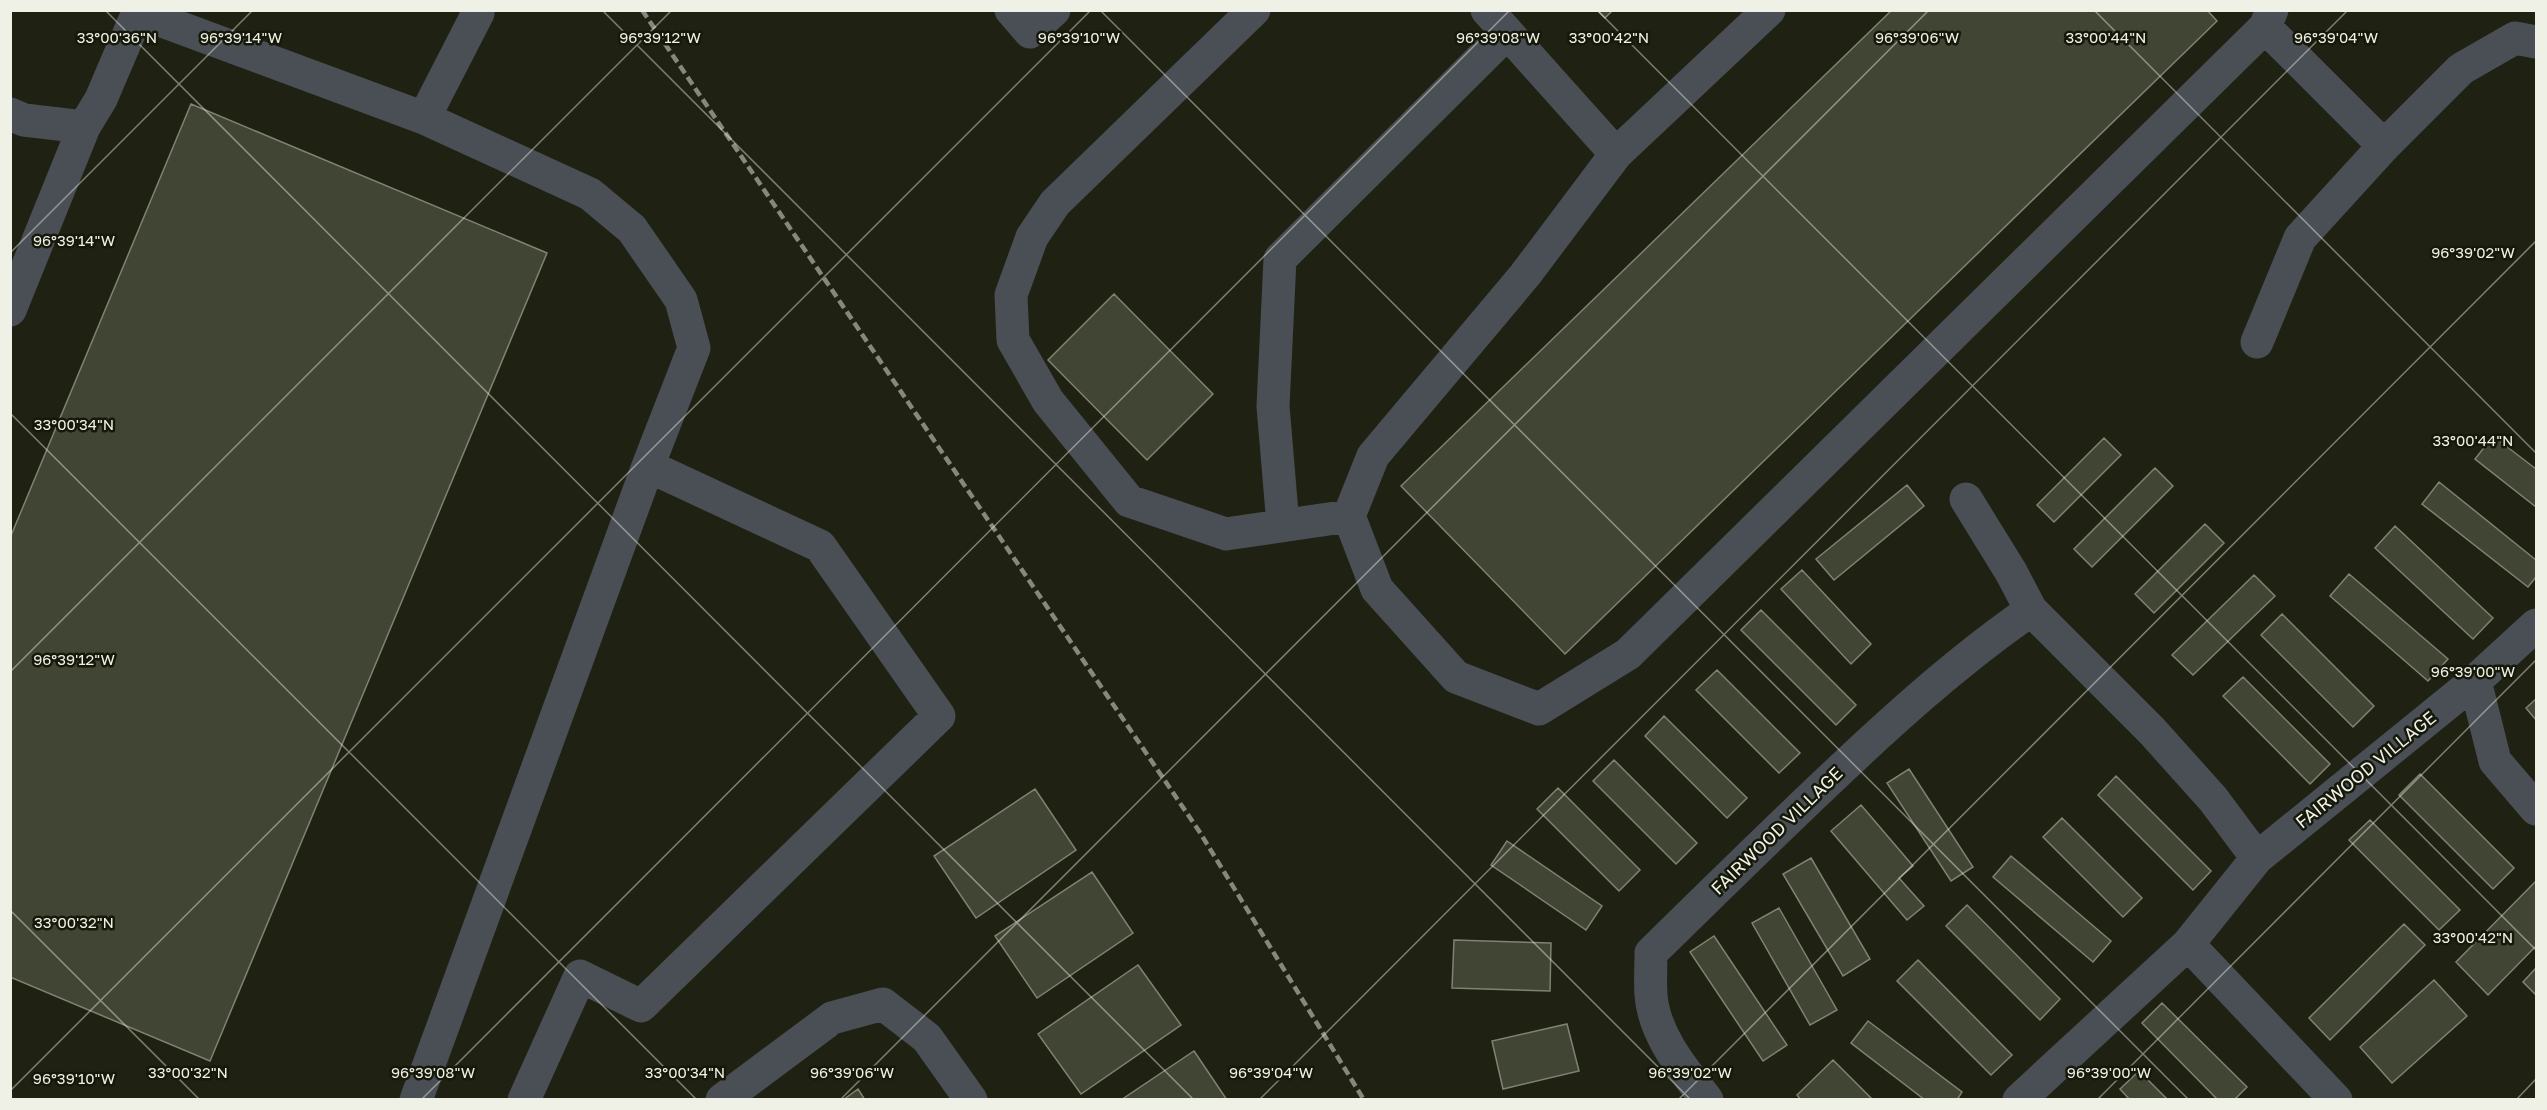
<svg xmlns="http://www.w3.org/2000/svg" width="2547" height="1110" viewBox="0 0 2547 1110" font-family="'Golos Text',sans-serif">
<style>
.building{fill:#414533;stroke:#7f8370;stroke-width:1.5}
.lines{fill:none;stroke-linecap:round;stroke-linejoin:round}
.minor{stroke:#4a4f56;stroke-width:33}
.rail{stroke:#85887b;stroke-width:4.5;stroke-dasharray:9 4.5;stroke-linecap:butt}
.ticks{fill:none;stroke:#eff1e7;stroke-width:1.5;stroke-opacity:0.45}
.labels{text-anchor:middle;stroke-width:5;stroke-linejoin:round;paint-order:stroke}
.street-label{font-size:18px;fill:#eff1e7;stroke:#161809}
.ticks-label{font-size:15px;text-anchor:middle;fill:#eff1e7;stroke:#161809;stroke-width:5;stroke-linejoin:round;paint-order:stroke}
</style>
<rect width="100%" height="100%" fill="#1f2212"/>
<!-- building -->
<path class="building" d="M1597 10H1613L1605 18Z
M1892 10H2207L2217 21 1565 654 1401 486Z
M191 104 547 253 210 1061 10 977V538Z
M1114 294 1213 394 1147 460 1048 360Z
M2493 436 2536 469V507L2475 459Z
M2104 438 2121 455 2054 522 2037 505Z
M2155 468 2173 486 2092 567 2074 549Z
M2439 482 2536 560V577L2528 587 2422 504Z
M1907 485 1924 506 1834 580 1816 559Z
M2205 524 2224 543 2154 613 2135 594Z
M2395 526 2493 618 2473 639 2375 548Z
M1802 570 1871 644 1851 664 1781 589Z
M2349 574 2448 659 2428 681 2330 596Z
M2254 575 2275 596 2193 675 2172 655Z
M1761 610 1856 705 1836 725 1741 630Z
M2282 614 2374 706 2353 727 2261 635Z
M1717 670 1800 753 1779 773 1696 690Z
M2243 677 2330 764 2310 784 2223 696Z
M2536 699V720L2526 708Z
M1664 716 1747 798 1727 818 1645 736Z
M1614 760 1697 843 1676 864 1593 781Z
M1909 769 1973 867 1951 881 1887 783Z
M2420 774 2514 868 2493 889 2399 795Z
M2116 776 2211 871 2193 890 2098 795Z
M1558 788 1640 870 1619 891 1537 809Z
M1035 789 1076 850 976 918 934 856Z
M1861 805 1913 866 1899 878 1924 906 1907 920 1831 831Z
M2062 818 2142 898 2123 917 2043 837Z
M2370 820 2460 910 2439 930 2349 840Z
M1507 841 1602 906 1586 930 1491 865Z
M2011 856 2111 941 2093 962 1993 877Z
M1811 858 1870 959 1843 976 1783 874Z
M1092 872 1133 933 1037 998 995 936Z
M2536 881V946L2488 995 2456 962Z
M1967 905 2060 999 2040 1020 1946 926Z
M1779 908 1837 1010 1810 1025 1752 923Z
M2404 924 2425 945 2330 1040 2309 1018Z
M1714 936 1787 1045 1763 1061 1690 952Z
M1454 940 1551 943 1550 991 1452 988Z
M1918 960 2012 1055 1991 1075 1897 981Z
M1138 965 1181 1025 1081 1094 1038 1034Z
M2536 968V995L2523 982Z
M2434 980 2467 1016 2392 1083 2360 1047Z
M2162 1003 2247 1087 2234 1100H2218L2142 1023Z
M1868 1021 1962 1092 1957 1100H1925L1851 1043Z
M1567 1024 1579 1071 1503 1089 1492 1041Z
M1194 1051 1227 1100H1121Z
M1833 1060 1873 1100H1801L1797 1095Z
M2139 1071 2168 1100H2130L2120 1089Z
M858 1089 865 1100H843Z"/>
<g class="lines">
<!-- minor -->
<path class="minor" d="M476 10 478 13 424 118 590 194 632 229 681 300 694 348 648 466 820 546 939 716 641 1006 580 976 524 1100
M1011 10 1030 32 1054 10
M1254 10 1055 203 1032 237 1011 295 1013 340 1048 401 1129 501 1226 534 1349 516
M1487 10 1616 154
M1769 10 1616 154 1525 275 1373 456 1349 516 1377 589 1456 677 1539 709 1628 654 2265 27 2272 10
M138 12 424 118
M2265 27 2384 146
M10 114 24 120 84 127 101 99 139 10
M10 310 84 127
M2257 342 2300 238 2384 146 2461 69 2515 38 2536 42
M1966 499 2011 572 2031 610 2152 731 2213 799 2257 858
M1283 525 1273 406 1280 259 1507 33
M2475 681 2495 761 2536 809
M2188 944 2336 1100
M416 1100 648 466
M722 1100 832 1018 883 1004 927 1038 971 1100
M1707 1100C1683 1069 1654 1035 1651 995 1650 981 1651 966 1651 953 1708 897 1764 842 1822 787 1888 724 1956 662 2031 610
M2019 1100 2188 944 2257 858 2475 681 2536 625"/>
<!-- rail -->
<path class="rail" d="M642 10 1199 831 1364 1100"/>
</g>
<!-- ticks -->
<path class="ticks" d="M105 10 1194 1100M602 10 1691 1100M1100 10 2189 1100M1597 10 2536 950M2094 10 2536 453M10 253 253 10M10 413 697 1100M10 672 672 10M10 910 200 1100M10 1091 1091 10M421 1100 1510 10M840 1100 1929 10M1259 1100 2348 10M1678 1100 2536 241M2097 1100 2536 660M2516 1100 2536 1079"/>
<g class="labels">
<!-- street labels -->
<g class="street-label">
<text transform="translate(2366 770) rotate(-39)" y="6">FAIRWOOD VILLAGE</text>
<text transform="translate(1777 831) rotate(-44)" y="6">FAIRWOOD VILLAGE</text>
</g>
</g>
<g class="ticks-label">
<text x="117" y="43">33°00'36"N</text>
<text x="241" y="43">96°39'14"W</text>
<text x="660" y="43">96°39'12"W</text>
<text x="1079" y="43">96°39'10"W</text>
<text x="1498" y="43">96°39'08"W</text>
<text x="1609" y="43">33°00'42"N</text>
<text x="1917" y="43">96°39'06"W</text>
<text x="2106" y="43">33°00'44"N</text>
<text x="2336" y="43">96°39'04"W</text>
<text x="74" y="246">96°39'14"W</text>
<text x="2473" y="258">96°39'02"W</text>
<text x="74" y="430">33°00'34"N</text>
<text x="2473" y="446">33°00'44"N</text>
<text x="74" y="665">96°39'12"W</text>
<text x="2473" y="677">96°39'00"W</text>
<text x="74" y="928">33°00'32"N</text>
<text x="2473" y="943">33°00'42"N</text>
<text x="188" y="1078">33°00'32"N</text>
<text x="433" y="1078">96°39'08"W</text>
<text x="852" y="1078">96°39'06"W</text>
<text x="1271" y="1078">96°39'04"W</text>
<text x="685" y="1078">33°00'34"N</text>
<text x="1690" y="1078">96°39'02"W</text>
<text x="2109" y="1078">96°39'00"W</text>
<text x="74" y="1084">96°39'10"W</text>
</g>
<!-- border -->
<rect width="2547" height="1110" fill="none" stroke="#eff1e7" stroke-width="24"/>
</svg>
